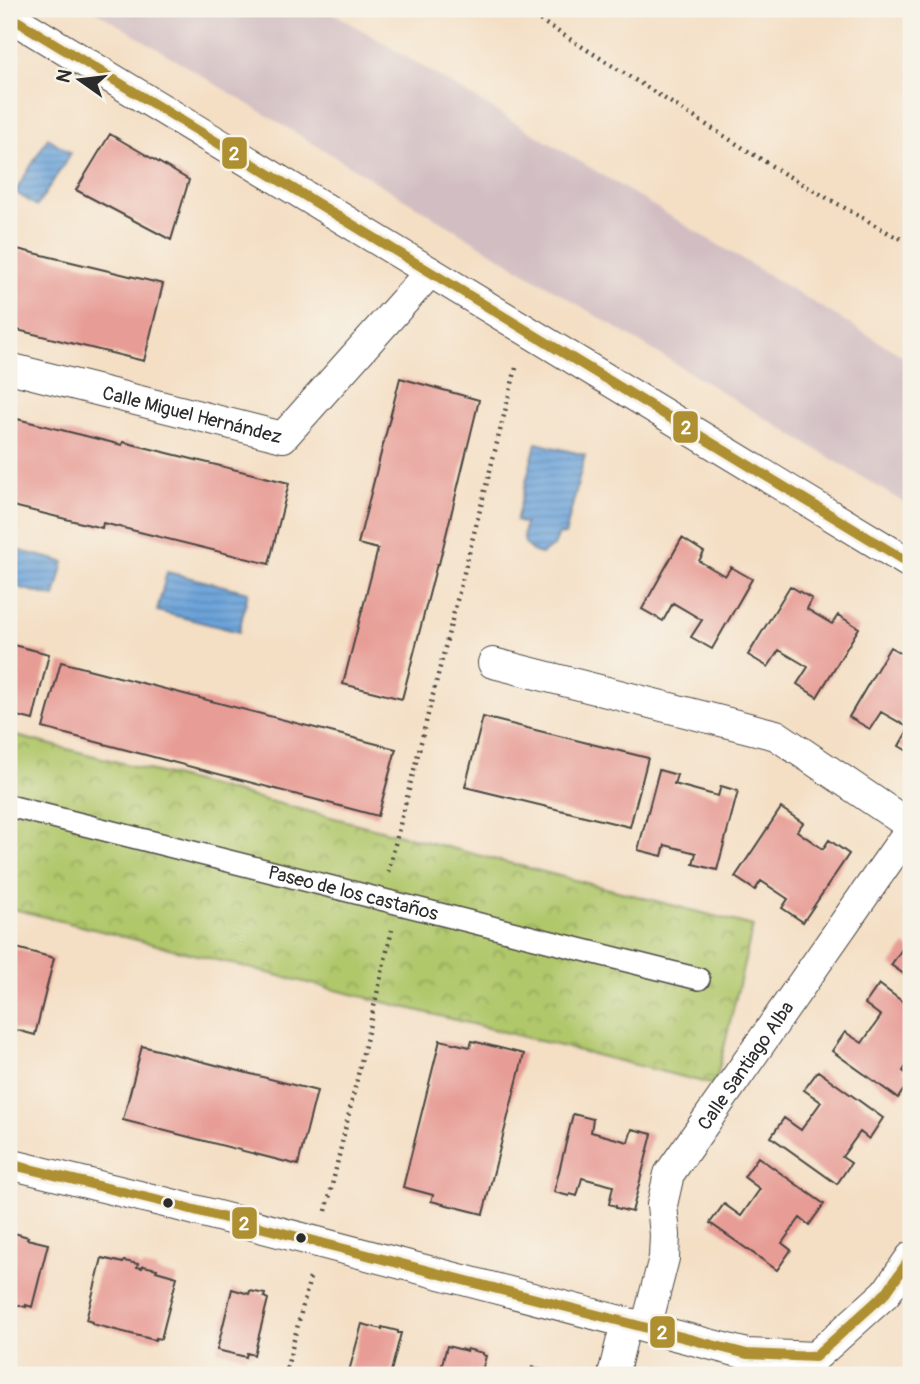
<svg xmlns="http://www.w3.org/2000/svg" width="920" height="1384" viewBox="0 0 920 1384" font-family="Pangolin,sans-serif">
<style>
.railway{fill:#d2bec2}
.park{fill:url(#park-crowns);stroke:#6e794b;stroke-width:2}
.water{fill:url(#water-rules);stroke:#4b6782;stroke-width:2}
.building{fill:#e79d96}
.lines{fill:none;stroke-linecap:round;stroke-linejoin:round}
.pedestrian-casing{stroke:#494642;stroke-width:24}
.minor-casing{stroke:#494642;stroke-width:32}
.path{stroke:#494642;stroke-width:4.5;stroke-dasharray:2 5;stroke-linecap:butt}
.pedestrian{stroke:#fff;stroke-width:21}
.minor{stroke:#fff;stroke-width:30}
.bus-1-casing{stroke:#f7f3e8;stroke-width:16}
.bus-1{stroke:#ae9032;stroke-width:10}
.bus-dot{fill:#2b2b2b;stroke:#f7f3e8;stroke-width:2.5}
.labels{text-anchor:middle;stroke-width:5;stroke-linejoin:round;paint-order:stroke}
.street-label{font-size:19px;fill:#2b2b2b;stroke:#f7f3e8}
.line-badge{stroke:#f7f3e8;stroke-width:2.5}
.badge-label{font-size:19px;text-anchor:middle;font-weight:bold;fill:#fff}
</style>
<defs>
<pattern id="park-crowns" width="20" height="18" patternUnits="userSpaceOnUse" patternTransform="scale(1.75)"><rect width="20" height="18" fill="#b0c76b"/><path d="M2 6a3 3 0 1 1 6 0M12 15a3 3 0 1 1 6 0" fill="none" stroke="#8fa258"/></pattern>
<pattern id="water-rules" width="6" height="5" patternUnits="userSpaceOnUse" patternTransform="scale(1.75)"><rect width="6" height="5" fill="#6ba3da"/><path d="M0 2.5h6" fill="none" stroke="#5885b1"/></pattern>
</defs>
<rect width="100%" height="100%" fill="#f7f3e8"/>
<filter id="ink" filterUnits="userSpaceOnUse"><feTurbulence type="fractalNoise" baseFrequency=".0143" numOctaves="2"/><feDisplacementMap in="SourceGraphic" scale="14" xChannelSelector="R" yChannelSelector="G"/><feConvolveMatrix kernelMatrix="1 2 1 2 8 2 1 2 1" color-interpolation-filters="sRGB"/></filter>
<filter id="wash" filterUnits="userSpaceOnUse"><feTurbulence type="fractalNoise" baseFrequency=".00686" numOctaves="4" result="noise"/><feDisplacementMap in="SourceGraphic" scale="28" xChannelSelector="R" yChannelSelector="G"/><feGaussianBlur stdDeviation="1.57" result="paint"/><feColorMatrix in="noise" values="0 0 0 0 0 0 0 0 0 0 0 0 0 0 0 0 0 1.4 0 .05"/><feComposite in="paint" operator="in"/></filter>
<g filter="url(#wash)">
<rect width="100%" height="100%" fill="#f4dfc5"/>
<!-- railway -->
<path class="railway" d="M92 9H327L911 361V507Z"/>
<!-- park -->
<path class="park" d="M9 734 753 926 715 1085 9 908Z"/>
<!-- water -->
<path class="water" d="M48 138 71 153 37 206 15 192Z
M536 443 585 455 565 535 559 534 554 546 541 554C524 550 521 539 525 524L516 521Z
M9 548 64 562 55 597 9 585Z
M167 572 248 592 239 632 157 611Z"/>
<g id="blocks">
<!-- building -->
<path class="building" d="M110 134 189 180 171 240 76 190Z
M9 247 163 284 144 361 9 328Z
M400 378 479 400 439 564H437L402 699 343 684 378 549 358 544Z
M9 417 122 445 123 442 289 483 269 564 103 523 102 528 9 505Z
M682 538 704 552 699 561 725 576 731 567 752 579 712 649 691 637 702 620 673 603 663 621 642 609Z
M790 586 812 599 807 609 832 624 838 615 859 628 817 697 797 684 808 667 779 650 768 667 748 655Z
M9 644 49 654 33 720 9 714Z
M890 647 911 659V663L906 670 911 673V753L899 746 909 728 881 712 870 729 849 717Z
M61 662 396 749 378 816 43 728Z
M483 717 648 758 630 827 465 787Z
M659 770 677 775 674 784 718 796 721 786 738 791 717 870 693 864 696 853 665 845 662 856 638 850Z
M781 808 803 823 797 831 823 849 829 840 849 854 803 922 782 908 788 899 761 881 755 890 735 877Z
M905 945 911 950V979L891 965Z
M9 946 54 958 35 1035 9 1028Z
M879 984 911 1008V1059L903 1071 911 1077V1079L898 1098 832 1051 845 1032 862 1043 881 1016 865 1004Z
M440 1040 470 1047 472 1041 524 1054 483 1214 431 1201 433 1195 403 1187Z
M142 1046 317 1091 298 1165 123 1120Z
M818 1071 883 1118 869 1139 860 1132 842 1157 851 1163 837 1184 771 1137 784 1118 801 1130 821 1102 804 1090Z
M573 1114 593 1119 591 1132 628 1142 632 1129 652 1134 632 1212 616 1208V1206L609 1204 613 1186 582 1178 577 1196 570 1194 569 1196 554 1192Z
M758 1157 824 1204 809 1225 800 1218 782 1243 791 1250 777 1270 710 1223 724 1204 741 1216 760 1189 744 1177Z
M14 1233 28 1237 27 1239 48 1244 32 1307 26 1305V1307L9 1303V1234L13 1235Z
M102 1258 123 1263 124 1261 138 1264 137 1267 142 1268 143 1266 157 1269 156 1271 177 1277 161 1339 156 1338 155 1340 92 1324V1322L86 1320Z
M232 1289 249 1294 250 1291 265 1294 264 1297 268 1299 254 1355 247 1353 246 1357 217 1350Z
M362 1324 382 1329V1327L398 1331V1333H401L390 1375H348Z
M447 1346 467 1351V1349L483 1353V1355L486 1356 481 1375H439Z
M532 1367 553 1372V1370L570 1375H530Z"/>
</g>
</g>
<g filter="url(#ink)">
<use href="#blocks" fill-opacity="0" stroke="#494642" stroke-width="2"/>
<g class="lines">
<defs>
<g id="pedestrian">
<path id="s1" d="M9 806 699 979"/>
</g>
<g id="minor">
<path d="M9 16 911 564"/>
<path id="s2" d="M9 368 283 437 430 272"/>
<path d="M493 663 776 735 911 826"/>
<path d="M9 1164 164 1202 747 1354 815 1357 886 1293 911 1257"/>
<path id="s3" d="M646 1328 664 1258 665 1235 662 1205 669 1174 911 828"/>
<path d="M613 1375 626 1323"/>
</g>
</defs>
<!-- pedestrian casing -->
<use href="#pedestrian" class="pedestrian-casing"/>
<!-- minor casing -->
<use href="#minor" class="minor-casing"/>
<!-- path -->
<path class="path" d="M522 9 783 173 896 237 911 241
M388 872 517 364
M326 1211 392 930
M285 1375 311 1274"/>
<!-- pedestrian -->
<use href="#pedestrian" class="pedestrian"/>
<!-- minor -->
<use href="#minor" class="minor"/>
<defs>
<path id="bus-1" d="M9 16 911 564
M9 1164 164 1202 747 1354 815 1357 886 1293 911 1257"/>
</defs>
<!-- bus-1 casing -->
<use href="#bus-1" class="bus-1-casing"/>
<!-- bus-1 -->
<use href="#bus-1" class="bus-1"/>
</g>
</g>
<!-- markers -->
<g class="bus-dot">
<circle cx="168" cy="1203" r="6"/>
<circle cx="301" cy="1238" r="6"/>
</g>
<g class="labels">
<!-- street labels -->
<g class="street-label">
<text dy="7" stroke="none"><textPath href="#s2" startOffset="189">Calle Miguel Hernández</textPath></text>
<text dy="7" stroke="none"><textPath href="#s1" startOffset="355">Paseo de los castaños</textPath></text>
<text dy="7" stroke="none"><textPath href="#s3" startOffset="290">Calle Santiago Alba</textPath></text>
</g>
</g>
<g class="line-badge">
<rect x="221" y="136" width="27" height="34" rx="7" fill="#ae9032"/>
<rect x="672" y="410" width="27" height="34" rx="7" fill="#ae9032"/>
<rect x="231" y="1206" width="27" height="34" rx="7" fill="#ae9032"/>
<rect x="649" y="1315" width="27" height="34" rx="7" fill="#ae9032"/>
</g>
<g class="badge-label">
<text x="234" y="160">2</text>
<text x="686" y="434">2</text>
<text x="244" y="1230">2</text>
<text x="662" y="1339">2</text>
</g>
<!-- margin -->
<rect width="920" height="1384" fill="none" stroke="#f7f3e8" stroke-width="35"/>
<!-- north arrow -->
<g transform="translate(80 80) rotate(284)" stroke="#f7f3e8" stroke-width="5" paint-order="stroke">
<path d="M0-5L12 26L0 18L-12 26Z" fill="#2b2b2b"/>
<text y="-10" font-size="19" font-weight="bold" text-anchor="middle" fill="#2b2b2b">N</text>
</g>
</svg>
